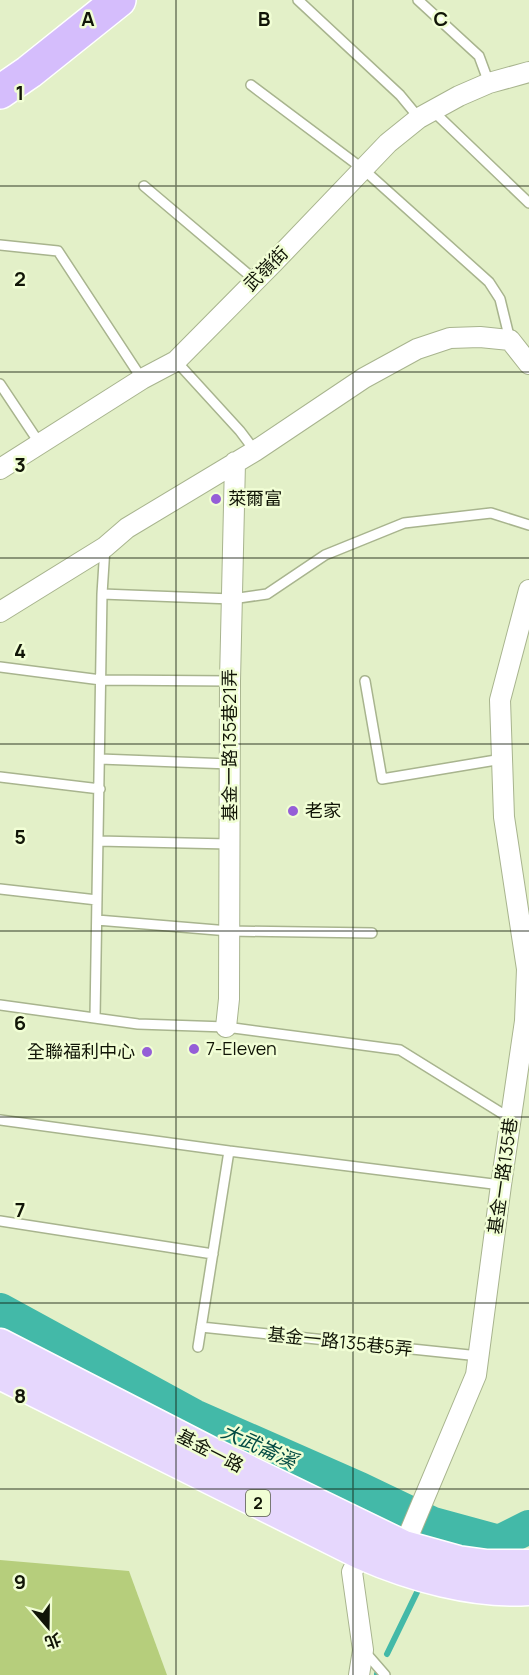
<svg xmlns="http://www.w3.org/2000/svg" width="529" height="1675" viewBox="0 0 529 1675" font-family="Manrope,'Noto Sans TC',sans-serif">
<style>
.green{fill:#b6ce7c}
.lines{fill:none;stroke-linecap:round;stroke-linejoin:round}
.stream{stroke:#43b9a8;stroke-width:6}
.river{stroke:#43b9a8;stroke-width:34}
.service-casing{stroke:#a8b48e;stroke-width:12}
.minor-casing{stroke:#a8b48e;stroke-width:22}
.primary-casing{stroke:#fff;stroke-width:33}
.motorway-casing{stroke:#fff;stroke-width:36}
.service{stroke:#fff;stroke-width:9}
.minor{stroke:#fff;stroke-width:20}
.primary{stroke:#e6d7fd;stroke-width:30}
.motorway{stroke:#d5bdfc;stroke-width:33}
.grid{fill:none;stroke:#111507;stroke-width:1.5;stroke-opacity:0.55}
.poi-dot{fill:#955ed7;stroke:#f1fed5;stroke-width:2}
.labels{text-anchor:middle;stroke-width:5;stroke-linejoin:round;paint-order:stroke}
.shield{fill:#f1fed5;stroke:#545b45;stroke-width:1.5}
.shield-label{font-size:16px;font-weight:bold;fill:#111507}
.street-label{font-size:18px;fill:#111507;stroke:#f1fed5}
.poi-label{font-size:18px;fill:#111507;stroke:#f1fed5;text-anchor:start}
.water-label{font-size:20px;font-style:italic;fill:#024b43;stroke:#f1fed5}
.grid-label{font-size:20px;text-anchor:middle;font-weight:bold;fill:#111507;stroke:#f1fed5;stroke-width:5;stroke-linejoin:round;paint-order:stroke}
</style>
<rect width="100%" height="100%" fill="#e3f0c8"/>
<!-- green -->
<path class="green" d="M0 1560 129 1571 167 1675H0Z"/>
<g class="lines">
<!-- stream -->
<path class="stream" d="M444 1545 453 1530
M387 1654 421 1584
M377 1674V1675"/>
<!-- river -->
<path class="river" d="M0 1310 194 1416 360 1489 433 1524 499 1542 529 1527"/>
<defs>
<path id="service" d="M298 0 400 95 419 118
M418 0 479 56 489 83
M251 85 363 169 489 282 500 299 510 340
M432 110 529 203
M144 186 255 280
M0 245 58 251 142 379
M176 361 240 431 255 451
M0 384 40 444
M102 594 232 599 267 594 325 555 404 523 491 513 529 525
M0 667 101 680 230 681
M365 681 382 779 502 759
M100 759 230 764
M0 777 100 789
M98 841 229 844
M0 889 97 900
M97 920 229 931 372 933
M0 1005 138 1024 226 1027 400 1050 511 1119
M95 1018 102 594 105 547
M0 1120 229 1151 501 1185
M0 1221 213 1254
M201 1327 479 1356
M198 1347 229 1151
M365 1652 385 1675"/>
<path id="minor" d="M0 469 142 379 176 361 274 262 388 143 419 118 459 96 489 83 529 72
M0 612 105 547 127 528 255 451 364 378 417 349 450 338 480 337 510 340 529 364
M226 1027 229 999 230 681 235 462
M359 1675 363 1650 352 1572 361 1554 404 1546 476 1375 501 1185 525 1021 527 969 504 817 500 700 529 590"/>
<path id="primary" d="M0 1344 210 1452 404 1546 458 1561 487 1565H529
M0 1374 361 1554C411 1576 474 1594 529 1590"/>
<path id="motorway" d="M0 92 29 72 119 0"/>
</defs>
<!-- service casing -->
<use href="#service" class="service-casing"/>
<!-- minor casing -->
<use href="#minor" class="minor-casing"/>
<!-- primary casing -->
<use href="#primary" class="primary-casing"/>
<!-- motorway casing -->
<use href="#motorway" class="motorway-casing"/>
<!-- service -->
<use href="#service" class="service"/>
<!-- minor -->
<use href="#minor" class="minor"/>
<!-- primary -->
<use href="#primary" class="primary"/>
<!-- motorway -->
<use href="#motorway" class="motorway"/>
</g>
<!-- grid -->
<path class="grid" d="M176 0V1675M353 0V1675M0 186H529M0 372H529M0 558H529M0 744H529M0 931H529M0 1117H529M0 1303H529M0 1489H529"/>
<!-- markers -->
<g class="poi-dot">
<circle cx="216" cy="499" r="6"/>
<circle cx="293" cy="811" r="6"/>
<circle cx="194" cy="1049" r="6"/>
<circle cx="147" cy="1052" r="6"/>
</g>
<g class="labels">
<!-- shield labels -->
<rect class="shield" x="246" y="1490" width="24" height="26" rx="4.5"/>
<g class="shield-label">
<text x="258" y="1509">2</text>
</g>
<!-- street labels -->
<g class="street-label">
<text transform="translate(266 269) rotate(-45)" y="6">武嶺街</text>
<text transform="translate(230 745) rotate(-90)" y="6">基金一路135巷21弄</text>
<text transform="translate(503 1176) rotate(-82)" y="6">基金一路135巷</text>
<text transform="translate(340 1342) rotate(6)" y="6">基金一路135巷5弄</text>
<text transform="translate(210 1451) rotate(27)" y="6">基金一路</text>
</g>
<!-- poi labels -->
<g class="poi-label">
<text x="228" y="505">萊爾富</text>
<text x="305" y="817">老家</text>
<text x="206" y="1055">7-Eleven</text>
<text x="135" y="1058" text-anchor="end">全聯福利中心</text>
</g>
<!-- water labels -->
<g class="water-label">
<text transform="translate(259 1446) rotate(24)" y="7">大武崙溪</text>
</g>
</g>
<g class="grid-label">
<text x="88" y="26">A</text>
<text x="264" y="26">B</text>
<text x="441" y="26">C</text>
<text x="20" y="100">1</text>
<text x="20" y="286">2</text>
<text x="20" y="472">3</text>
<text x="20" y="658">4</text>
<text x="20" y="844">5</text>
<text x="20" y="1030">6</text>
<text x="20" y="1217">7</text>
<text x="20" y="1403">8</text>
<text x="20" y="1589">9</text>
</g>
<!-- north arrow -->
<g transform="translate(48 1627) rotate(160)" stroke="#f1fed5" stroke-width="4.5" paint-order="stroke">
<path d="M0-4.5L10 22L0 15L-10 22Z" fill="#111507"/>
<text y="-9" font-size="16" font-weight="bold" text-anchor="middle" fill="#111507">北</text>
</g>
</svg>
